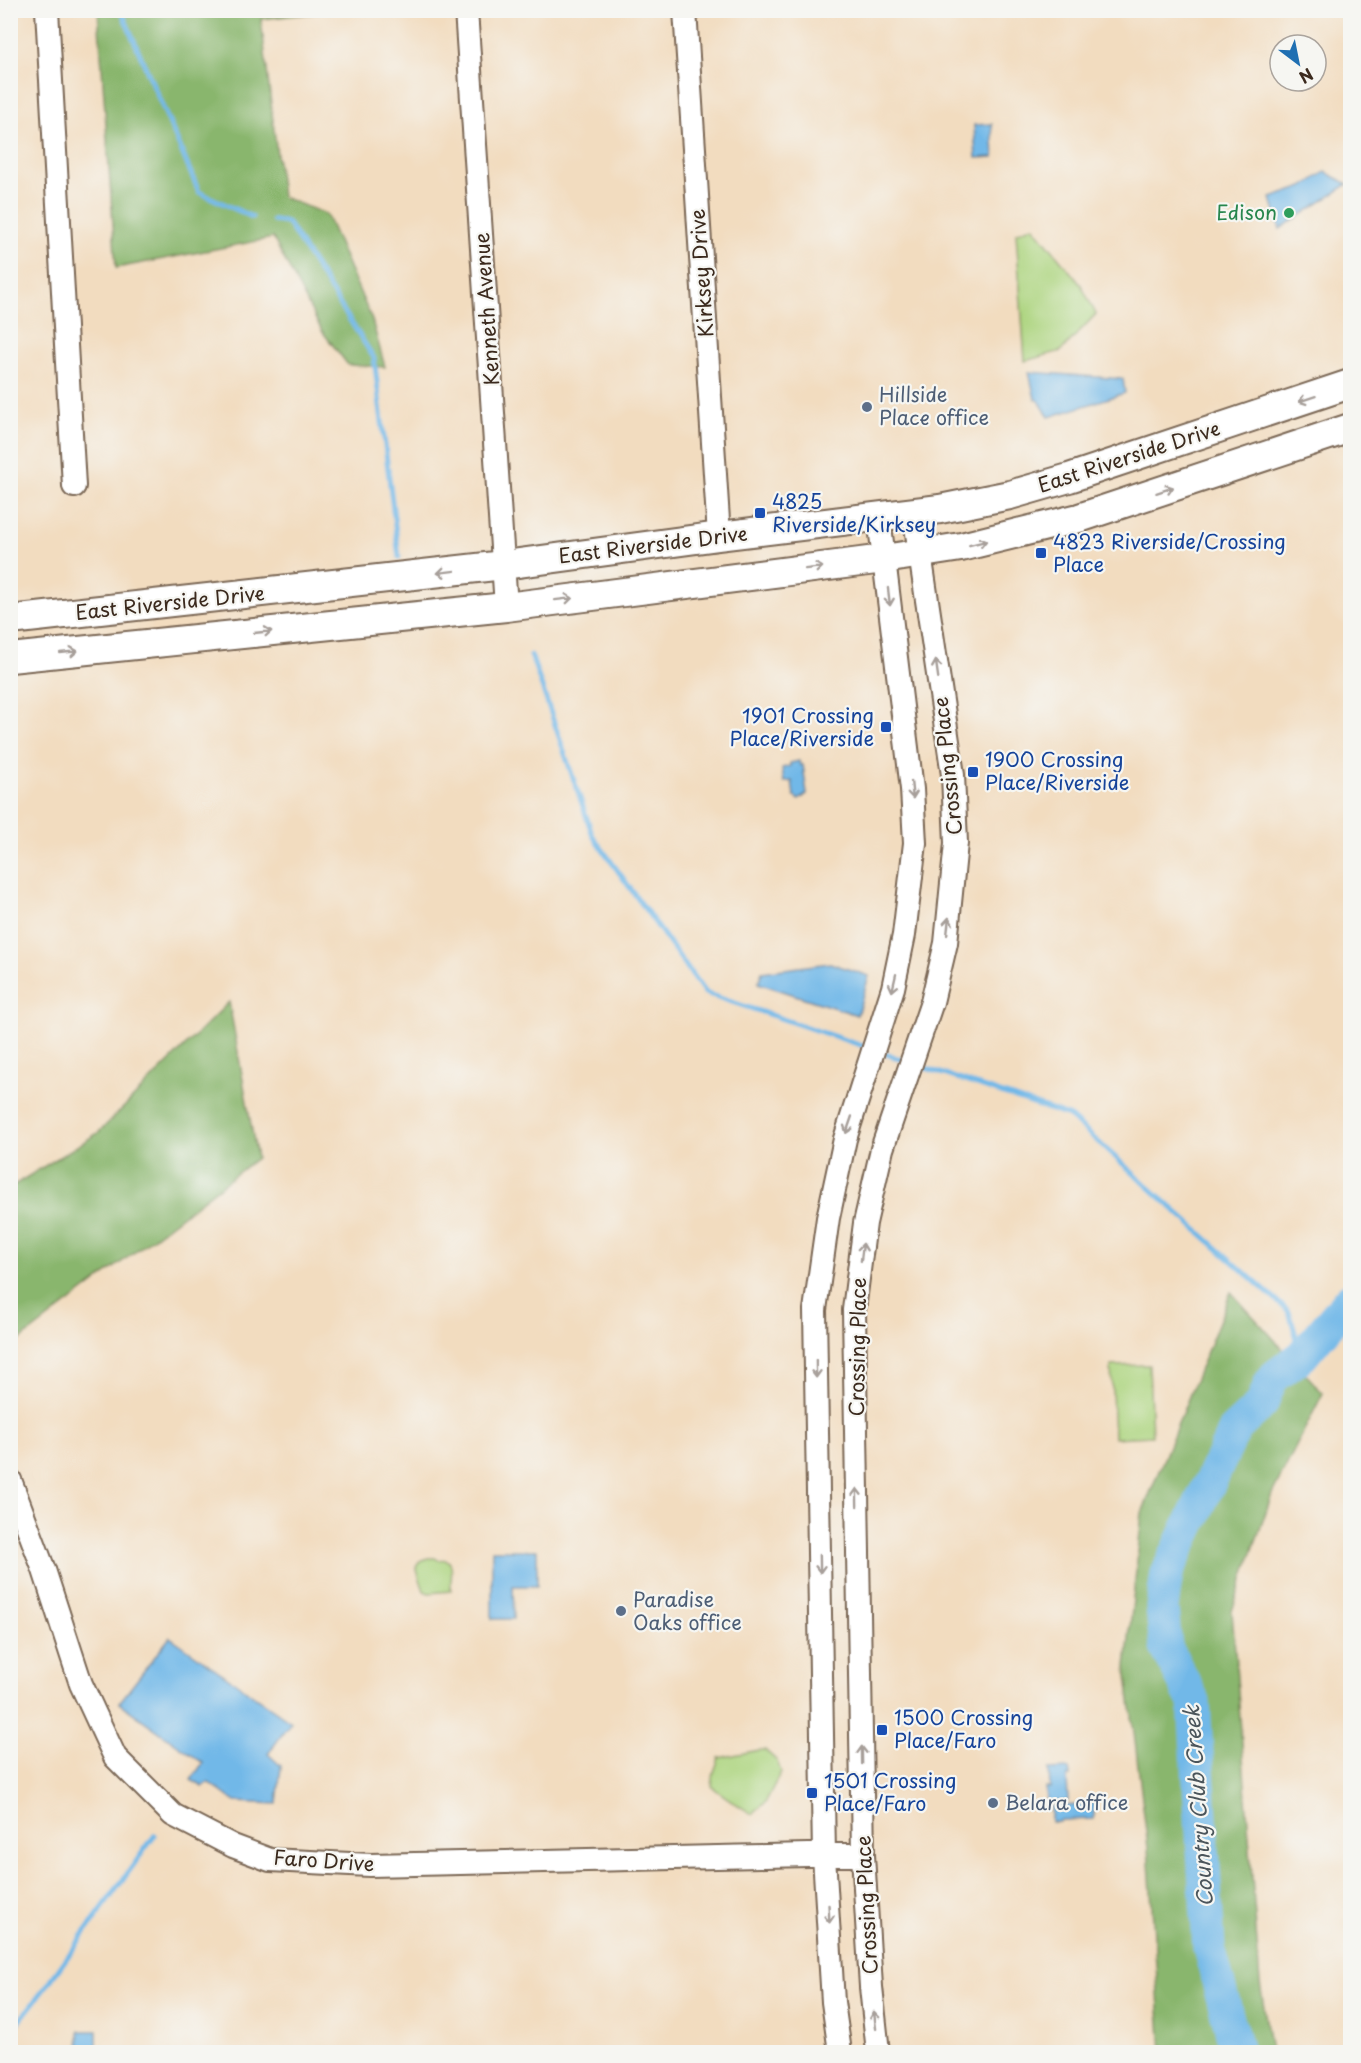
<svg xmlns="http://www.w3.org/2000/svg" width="1361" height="2063" viewBox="0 0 1361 2063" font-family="'Playpen Sans',sans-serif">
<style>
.green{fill:#acd47e;stroke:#747f4e;stroke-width:1.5}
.forest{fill:#89b66d;stroke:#627046;stroke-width:1.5}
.water{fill:#71b8e8;stroke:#567183;stroke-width:1.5}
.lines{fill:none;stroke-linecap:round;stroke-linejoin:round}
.stream{stroke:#71b8e8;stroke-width:5}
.river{stroke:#71b8e8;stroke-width:33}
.minor-casing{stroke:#7b6856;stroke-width:26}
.major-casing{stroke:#7b6856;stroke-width:32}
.minor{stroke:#fff;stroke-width:22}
.major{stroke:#fff;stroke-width:28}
.oneway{stroke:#a79f9a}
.leisure-dot{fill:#2e9e5b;stroke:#f6f6f2;stroke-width:2}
.service-dot{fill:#5c6f8a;stroke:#f6f6f2;stroke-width:2}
.transit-dot{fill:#1a4fb4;stroke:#f6f6f2;stroke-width:2}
.labels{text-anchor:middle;stroke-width:4.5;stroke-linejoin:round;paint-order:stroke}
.leisure-label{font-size:20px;fill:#27864d;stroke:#f6f6f2;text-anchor:end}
.street-label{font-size:20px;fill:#3b2a1e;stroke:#f6f6f2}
.service-label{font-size:20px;fill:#4e5e75;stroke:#f6f6f2;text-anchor:start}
.transit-label{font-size:20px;fill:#164399;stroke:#f6f6f2;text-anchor:start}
.water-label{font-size:21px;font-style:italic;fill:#4b555b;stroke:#f6f6f2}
</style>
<rect width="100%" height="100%" fill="#f6f6f2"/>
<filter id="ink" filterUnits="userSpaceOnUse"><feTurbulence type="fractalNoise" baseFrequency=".0167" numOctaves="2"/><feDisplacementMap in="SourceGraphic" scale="12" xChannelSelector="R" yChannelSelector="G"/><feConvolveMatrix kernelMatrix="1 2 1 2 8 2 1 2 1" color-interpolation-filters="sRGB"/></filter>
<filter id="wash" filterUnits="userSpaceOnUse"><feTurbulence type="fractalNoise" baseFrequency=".008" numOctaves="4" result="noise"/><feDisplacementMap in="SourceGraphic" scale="24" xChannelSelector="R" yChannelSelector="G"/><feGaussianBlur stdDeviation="1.35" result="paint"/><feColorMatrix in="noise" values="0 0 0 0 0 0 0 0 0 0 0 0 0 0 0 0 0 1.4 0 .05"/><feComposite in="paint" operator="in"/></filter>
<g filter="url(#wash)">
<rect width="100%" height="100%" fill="#f2dcbf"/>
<!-- green -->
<path class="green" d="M1033 226 1081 285 1096 314 1061 351 1025 361 1016 233Z
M1149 1365 1152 1436 1114 1438 1111 1366Z
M429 1558H435L438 1560C459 1556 449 1579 451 1591L429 1593 424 1591 416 1567 420 1561Z
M759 1750H765L777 1761 781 1772 765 1803 752 1814C743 1808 718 1793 712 1786L714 1772 719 1758Z"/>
<!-- forest -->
<path class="forest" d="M98 11H336L261 19 282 197 326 214 372 320 385 367 348 365 322 331 273 238 116 268Z
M229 1002 257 1158 11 1347V1187L98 1133Z
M1231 1292 1323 1393 1272 1494 1232 1611 1260 1983 1271 2052H1162L1148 1848 1126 1667 1142 1513Z"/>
<!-- water -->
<path class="water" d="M992 124 994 157 976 158 974 125Z
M1325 172 1348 184 1280 229 1271 198 1303 187Z
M1029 372 1123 379 1125 393 1049 417 1039 401 1035 399Z
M799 761 800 765H803L807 794 799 800 794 796 792 781 784 782 782 768 790 766V763Z
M830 963 869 976 857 1015 758 983 762 972Z
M492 1550H537V1586H513L514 1619H492Z
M170 1637 291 1722 268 1754 281 1766 277 1804 235 1802 208 1782 203 1787 191 1780 203 1763 119 1703Z
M1069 1769 1070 1777H1067L1068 1801 1047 1802 1046 1788H1050L1049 1770Z
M1084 1803H1094V1819L1060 1820 1059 1822H1051V1806L1084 1805Z
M79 2031H97V2052H80Z"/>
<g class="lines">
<!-- stream -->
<path class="stream" d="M121 10 199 192 252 217
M273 220 287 222 374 358 399 557
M531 655 593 836 705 993 869 1048
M877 1051 906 1061
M917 1065 1069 1116 1289 1312 1302 1356
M10 2033 48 1984 155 1835"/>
<!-- river -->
<path class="river" d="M1237 2052 1209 1948 1194 1702 1166 1647 1162 1608 1167 1573 1235 1429 1262 1404 1270 1383 1275 1376 1302 1356 1350 1299"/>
</g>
</g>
<g filter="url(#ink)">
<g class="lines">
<defs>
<path id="minor" d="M47 10 74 486
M466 10 506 607
M685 10 719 536
M10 1480 44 1570 81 1684 115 1757 173 1815 233 1846 270 1860 370 1865 808 1855H863
M840 2052 833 2002 824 1856 815 1310 828 1218 845 1139 893 988 904 935 915 843 912 789 879 518
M878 2052 871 1987 863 1855 854 1310 865 1223 882 1149 932 1002 946 943 956 843 953 775 914 513"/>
<path id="major" d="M10 620 504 565 719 536 940 509 1010 495 1069 478 1350 384
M10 658 506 607 884 559 961 547 1079 518 1350 428"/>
</defs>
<!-- minor casing -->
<use href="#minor" class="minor-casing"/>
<!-- major casing -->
<use href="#major" class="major-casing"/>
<!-- minor -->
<use href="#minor" class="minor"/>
<!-- major -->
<use href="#major" class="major"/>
</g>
<!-- one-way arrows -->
<defs><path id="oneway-shaft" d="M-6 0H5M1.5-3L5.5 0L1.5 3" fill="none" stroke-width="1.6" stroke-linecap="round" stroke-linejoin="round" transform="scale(1.5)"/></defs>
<g class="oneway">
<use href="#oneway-shaft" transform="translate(1307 399) rotate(162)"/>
<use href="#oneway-shaft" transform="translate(1165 490) rotate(-18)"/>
<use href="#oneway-shaft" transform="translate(978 543) rotate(-14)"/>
<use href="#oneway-shaft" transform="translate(814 568) rotate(-7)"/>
<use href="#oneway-shaft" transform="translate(446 572) rotate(173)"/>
<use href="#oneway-shaft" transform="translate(889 597) rotate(83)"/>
<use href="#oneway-shaft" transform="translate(564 599) rotate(-7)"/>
<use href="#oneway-shaft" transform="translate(263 632) rotate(-6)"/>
<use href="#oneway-shaft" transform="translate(69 652) rotate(-6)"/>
<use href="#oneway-shaft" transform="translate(937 669) rotate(-98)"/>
<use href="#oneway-shaft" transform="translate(912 790) rotate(84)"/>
<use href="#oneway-shaft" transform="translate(948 926) rotate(-84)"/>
<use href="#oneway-shaft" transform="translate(894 983) rotate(103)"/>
<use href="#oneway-shaft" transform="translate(849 1125) rotate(109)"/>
<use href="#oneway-shaft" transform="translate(862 1252) rotate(-83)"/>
<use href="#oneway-shaft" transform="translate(816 1369) rotate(89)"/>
<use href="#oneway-shaft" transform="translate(857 1497) rotate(-91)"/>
<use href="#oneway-shaft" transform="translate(820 1564) rotate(89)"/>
<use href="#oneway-shaft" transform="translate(862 1755) rotate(-91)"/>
<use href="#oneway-shaft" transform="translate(829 1914) rotate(87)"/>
<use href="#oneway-shaft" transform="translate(875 2020) rotate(-97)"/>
</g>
</g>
<!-- markers -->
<circle class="leisure-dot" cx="1289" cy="213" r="6"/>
<g class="service-dot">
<circle cx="867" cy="407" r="6"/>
<circle cx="621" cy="1611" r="6"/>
<circle cx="993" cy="1803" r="6"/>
</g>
<g class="transit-dot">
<rect x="754" y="507" width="12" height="12" rx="3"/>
<rect x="1035" y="547" width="12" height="12" rx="3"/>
<rect x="880" y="721" width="12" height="12" rx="3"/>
<rect x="967" y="766" width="12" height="12" rx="3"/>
<rect x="876" y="1724" width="12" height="12" rx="3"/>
<rect x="806" y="1787" width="12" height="12" rx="3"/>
</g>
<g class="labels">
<!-- leisure labels -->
<g class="leisure-label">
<text x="1277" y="220">Edison</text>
</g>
<!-- street labels -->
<g class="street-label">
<text transform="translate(702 273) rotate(-94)" y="7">Kirksey Drive</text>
<text transform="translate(487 309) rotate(-94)" y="7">Kenneth Avenue</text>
<text transform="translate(1129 457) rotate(-18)" y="7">East Riverside Drive</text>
<text transform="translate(653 545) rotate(-7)" y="7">East Riverside Drive</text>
<text transform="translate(170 603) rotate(-6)" y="7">East Riverside Drive</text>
<text transform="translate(948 766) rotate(-96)" y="7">Crossing Place</text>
<text transform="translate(858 1347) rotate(-89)" y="7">Crossing Place</text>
<text transform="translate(324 1861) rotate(4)" y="7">Faro Drive</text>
<text transform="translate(867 1905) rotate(-93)" y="7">Crossing Place</text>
</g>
<!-- service labels -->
<g class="service-label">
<text x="879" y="402">Hillside<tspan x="879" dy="23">Place office</tspan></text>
<text x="633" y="1607">Paradise<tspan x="633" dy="23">Oaks office</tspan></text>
<text x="1005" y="1810">Belara office</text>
</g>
<!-- transit labels -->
<g class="transit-label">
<text x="772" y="509">4825<tspan x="772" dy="23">Riverside/Kirksey</tspan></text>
<text x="1053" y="549">4823 Riverside/Crossing<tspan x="1053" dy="23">Place</tspan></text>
<text x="874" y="723" text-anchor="end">1901 Crossing<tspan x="874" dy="23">Place/Riverside</tspan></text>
<text x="985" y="767">1900 Crossing<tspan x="985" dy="23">Place/Riverside</tspan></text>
<text x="894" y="1725">1500 Crossing<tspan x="894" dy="23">Place/Faro</tspan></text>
<text x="824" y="1788">1501 Crossing<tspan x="824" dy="23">Place/Faro</tspan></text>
</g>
<!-- water labels -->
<g class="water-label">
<text transform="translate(1199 1806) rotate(-94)" y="7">Country Club Creek</text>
</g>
</g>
<!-- margin -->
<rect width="1361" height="2063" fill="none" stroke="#f6f6f2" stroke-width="36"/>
<!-- north arrow -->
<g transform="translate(1298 63) rotate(148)"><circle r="28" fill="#f6f6f2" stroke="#aba49d" stroke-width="1.5"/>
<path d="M0-4.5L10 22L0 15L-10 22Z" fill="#1f6fb2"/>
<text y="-9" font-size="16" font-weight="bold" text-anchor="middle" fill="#3b2a1e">N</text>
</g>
</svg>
